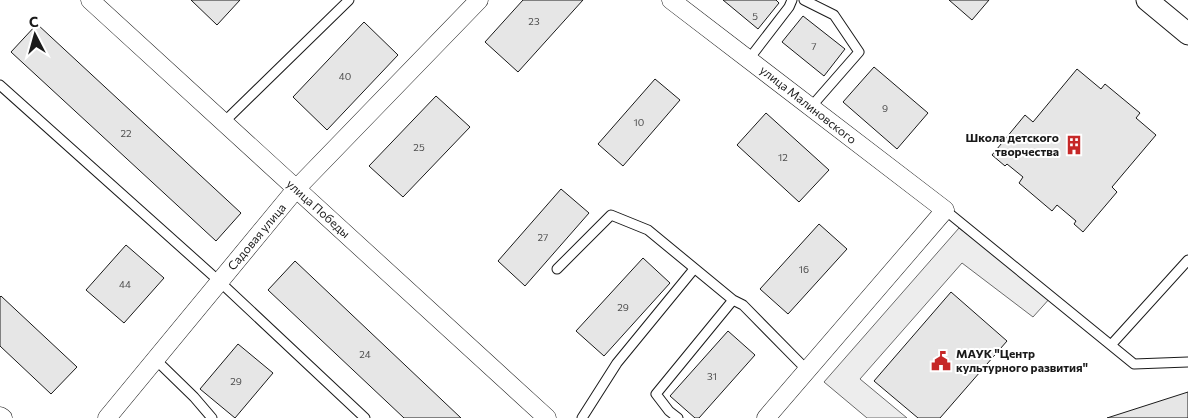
<svg xmlns="http://www.w3.org/2000/svg" width="1188" height="418" viewBox="0 0 1188 418" font-family="Commissioner,sans-serif">
<style>
.parking{fill:#ededed;stroke:#6a6a6a}
.building{fill:#e6e6e6;stroke:#1a1a1a}
.lines{fill:none;stroke-linecap:round;stroke-linejoin:round}
.service-casing{stroke:#1a1a1a;stroke-width:11}
.minor-casing{stroke:#1a1a1a;stroke-width:19}
.tertiary-casing{stroke:#1a1a1a;stroke-width:23}
.service{stroke:#fff;stroke-width:9}
.minor{stroke:#fff;stroke-width:18}
.tertiary{stroke:#fff;stroke-width:21}
.labels{text-anchor:middle;stroke-width:4;stroke-linejoin:round;paint-order:stroke}
.number-label{font-size:10px;fill:#4d4d4d}
.street-label{font-size:12px;fill:#1a1a1a;stroke:#fff}
.poi-label{font-size:12px;font-weight:bold;fill:#1a1a1a;stroke:#fff;text-anchor:end}
</style>
<rect width="100%" height="100%" fill="#fff"/>
<!-- parking -->
<path class="parking" d="M959 228 1051 297 1033 317 962 263 860 379 907 418H867L824 382Z"/>
<!-- building -->
<path class="building" d="M191 0H240L217 25Z
M523 0H583L518 72 485 42Z
M723 0H776L779 3 758 29Z
M949 0H989L972 20Z
M803 16 845 49 824 76 782 42Z
M364 22 398 55 327 130 293 97Z
M37 24 241 213 216 241 11 52Z
M874 67 928 113 897 149 843 102Z
M1077 69 1101 89 1105 84 1140 113 1136 118 1156 135 1112 187 1117 192 1083 232 1074 224 1076 221 1057 205 1052 211 1019 183 1023 177 1007 164 1005 166 992 155 1025 115 1033 122Z
M655 79 680 100 623 166 598 144Z
M436 96 470 127 403 197 369 166Z
M766 113 829 170 799 202 737 145Z
M561 189 589 213 525 286 498 261Z
M819 224 847 249 788 314 760 289Z
M126 245 164 278 124 323 86 290Z
M643 258 670 283 604 356 576 331Z
M295 261 461 418H404L268 290Z
M951 292 1007 341 940 418H918L874 381Z
M1 296 77 367 51 394 0 346V297Z
M728 331 755 355 699 418H695L670 396Z
M238 344 273 373 235 418 200 389Z
M1188 392V418H1107Z"/>
<g class="lines">
<defs>
<path id="service" d="M804 0 834 15 859 52 810 108
M749 59 789 7 792 0
M0 85 220 282 365 418
M223 123 349 0
M945 210 1134 364 1188 362
M557 269 611 215 648 230 733 300 743 305 807 370
M1111 345 1188 260
M156 360 194 397 212 418
M582 418 617 363 694 269
M678 418 669 411 656 394 733 300"/>
<path id="minor" d="M90 0 547 418
M671 0 945 210 766 418
M0 416 3 418
M107 418 296 189 479 0"/>
<path id="tertiary" d="M1147 0 1188 34"/>
</defs>
<!-- service casing -->
<use href="#service" class="service-casing"/>
<!-- minor casing -->
<use href="#minor" class="minor-casing"/>
<!-- tertiary casing -->
<use href="#tertiary" class="tertiary-casing"/>
<!-- service -->
<use href="#service" class="service"/>
<!-- minor -->
<use href="#minor" class="minor"/>
<!-- tertiary -->
<use href="#tertiary" class="tertiary"/>
</g>
<!-- icons -->
<defs>
<symbol id="building-bare" viewBox="-9 -9 18 18"><path d="M-4-6H4V6H1V3H-1V6H-4ZM-2.5-4.3h1.7v1.8h-1.7ZM.8-4.3h1.7v1.8H.8ZM-2.5-1h1.7V.8h-1.7ZM.8-1h1.7V.8H.8Z" fill="#c62828" stroke="#fff" stroke-width="2.5" paint-order="stroke"/></symbol>
<symbol id="civic-bare" viewBox="-9 -9 18 18"><path d="M-.6-6.5H3V-4.5H.6V-3L4-1V1h2V6H-6V1h2V-1L-.6-3ZM-1.2 2.5V6h2.4V2.5Z" fill="#c62828" stroke="#fff" stroke-width="2.5" paint-order="stroke"/></symbol>
</defs>
<g fill-rule="evenodd">
<use href="#building-bare" x="1060" y="131" width="28" height="28"/>
<use href="#civic-bare" x="927" y="347" width="28" height="28"/>
</g>
<g class="labels">
<!-- number labels -->
<g class="number-label">
<text x="755" y="20">5</text>
<text x="534" y="25">23</text>
<text x="814" y="50">7</text>
<text x="345" y="80">40</text>
<text x="885" y="112">9</text>
<text x="639" y="126">10</text>
<text x="126" y="137">22</text>
<text x="419" y="151">25</text>
<text x="783" y="161">12</text>
<text x="543" y="241">27</text>
<text x="804" y="273">16</text>
<text x="125" y="288">44</text>
<text x="623" y="311">29</text>
<text x="365" y="358">24</text>
<text x="712" y="380">31</text>
<text x="236" y="385">29</text>
</g>
<!-- street labels -->
<g class="street-label">
<text transform="translate(808 105) rotate(38)" y="4">улица Малиновского</text>
<text transform="translate(318 209) rotate(42)" y="4">улица Победы</text>
<text transform="translate(257 237) rotate(-50)" y="4">Садовая улица</text>
</g>
<!-- poi labels -->
<g class="poi-label">
<text x="1059" y="142">Школа детского<tspan x="1059" dy="14">творчества</tspan></text>
<text x="956" y="358" text-anchor="start">МАУК "Центр<tspan x="956" dy="14">культурного развития"</tspan></text>
</g>
</g>
<!-- north arrow -->
<g transform="translate(35 35) rotate(354)" stroke="#ffffff" stroke-width="4" paint-order="stroke">
<path d="M0-4L9 19L0 12L-9 19Z" fill="#1a1a1a"/>
<text y="-8" font-size="14" font-weight="bold" text-anchor="middle" fill="#1a1a1a">С</text>
</g>
</svg>
